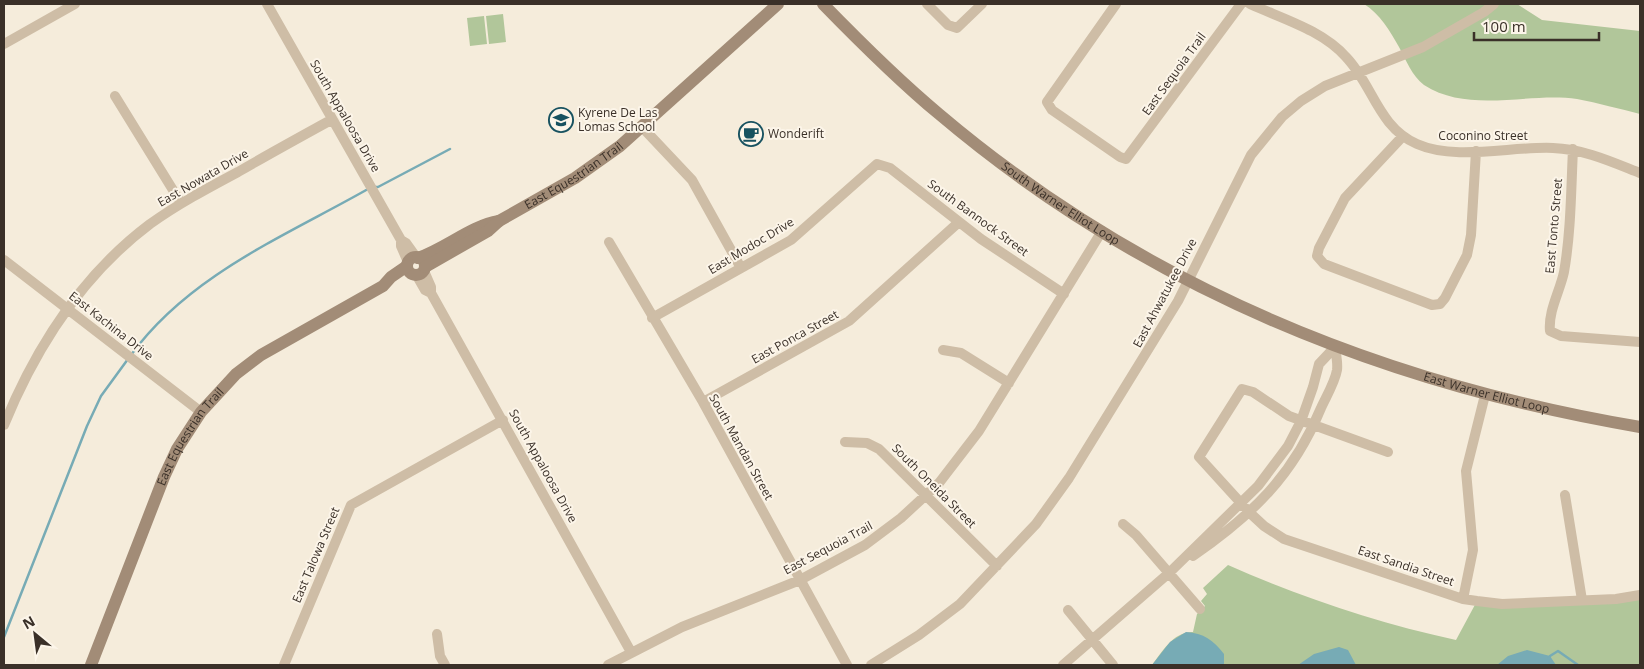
<svg xmlns="http://www.w3.org/2000/svg" width="1644" height="669" viewBox="0 0 1644 669" font-family="'Open Sans',sans-serif">
<style>
.grass{fill:#b1c69a}
.water{fill:#77abb5}
.lines{fill:none;stroke-linecap:round;stroke-linejoin:round}
.stream{stroke:#77abb5;stroke-width:2.5}
.street{stroke:#cebda6;stroke-width:10}
.secondary{stroke:#a28c77;stroke-width:12}
.labels{text-anchor:middle;stroke-width:4;stroke-linejoin:round;paint-order:stroke}
.street-label{font-size:12px;fill:#3a3028;stroke:#fcf5e9}
.poi-label{font-size:12px;fill:#3a3028;stroke:#fcf5e9;text-anchor:start}
</style>
<rect width="100%" height="100%" fill="#f5ecdb"/>
<!-- grass -->
<path class="grass" d="M1364 4H1517L1542 20 1640 31V114C1620 109 1598 103 1577 99 1528 92 1469 114 1424 85 1412 76 1406 60 1399 47 1390 31 1380 14 1364 4Z
M503 14 506 42 489 44 486 16Z
M484 16 487 44 470 46 467 18Z
M1228 565C1300 597 1378 623 1456 640L1477 601 1640 595V665H1152C1162 652 1174 631 1193 632L1197 614 1205 606 1201 601 1207 594 1203 588Z"/>
<!-- water -->
<path class="water" d="M1186 632C1204 633 1213 640 1224 654V665H1152L1170 642Z
M1339 647 1348 650 1356 665H1298L1314 654Z
M1527 650 1550 656 1556 665H1497L1508 656Z"/>
<g class="lines">
<!-- stream -->
<path class="stream" d="M373 187H378L450 149
M131 355C189 275 285 236 368 189
M4 637 87 426 101 396 128 359
M1546 665 1550 656 1558 651 1578 665"/>
<!-- street -->
<path class="street" d="M267 4 401 240 406 243 416 257
M927 4 948 25 957 28 982 4
M1116 4 1047 102 1052 110 1120 157 1126 159 1241 4
M1250 4C1283 19 1322 30 1346 57 1373 85 1378 127 1417 144 1455 161 1512 146 1553 148 1584 149 1612 162 1640 173
M4 44 75 4
M115 96 181 203
M642 127 692 180 741 268
M1403 136 1345 198 1319 248 1317 256 1324 264 1432 305 1440 304 1445 298 1467 255 1471 235 1476 151
M1573 149C1571 190 1571 232 1564 272 1560 291 1548 311 1550 331L1561 336 1640 342
M401 240V246L408 262
M609 242 703 402 847 665
M4 260 201 412
M424 271 431 287V293L631 652
M417 276 425 290 431 293
M652 318 791 240 877 164 890 168 981 239 1064 294
M943 350 961 353 1009 383
M703 402 849 321 959 222
M4 425C36 347 82 275 150 224 178 204 208 188 238 172 269 154 300 137 331 120
M845 442 867 443 879 449 997 566
M1388 452 1289 416 1253 392 1242 389 1199 457 1250 513 1264 526 1284 539 1463 599 1477 601 1502 604 1616 599 1640 595
M1565 495 1582 600
M1123 524 1136 535 1200 609
M1193 556C1252 515 1293 476 1321 408 1326 397 1335 382 1337 370 1338 363 1336 354 1335 347
M1463 599 1473 550 1466 471 1485 395
M1068 610 1113 665
M437 634 440 656 445 665
M284 665 351 505 503 420
M608 665 682 627 800 580 865 545 901 518 939 483 979 431 1102 231
M871 665 919 635 960 604 1036 524 1069 478 1178 301 1251 155 1282 117 1301 101 1325 86 1423 47 1484 12 1494 4
M1063 665 1169 573 1258 486 1288 446 1301 421 1313 387 1319 364 1335 347"/>
<!-- secondary -->
<g class="secondary">
<path id="s1" d="M823 4C860 42 898 80 939 114 1142 286 1379 383 1640 427"/>
<circle cx="416" cy="266" r="9"/>
<path d="M418 258C447 248 470 226 499 221"/>
<path id="s2" d="M425 267 488 231 499 221 575 178 620 146 778 4"/>
<path id="s3" d="M91 665 164 477 177 449 201 412 236 374 261 355 383 286 391 277 407 266"/>
</g>
</g>
<!-- icons -->
<defs>
<symbol id="school-ring" viewBox="-11 -11 22 22"><circle r="9.5" fill="#fcf5e9" stroke="#185260" stroke-width="1.5"/><path d="M0-5L7-2L0 1L-7-2ZM-4 1L0 2.5L4 1V4Q0 6-4 4Z" fill="#185260"/></symbol>
<symbol id="cafe-ring" viewBox="-11 -11 22 22"><circle r="9.5" fill="#fcf5e9" stroke="#185260" stroke-width="1.5"/><path d="M-5.5-4.5H6V0H3Q3 3.5 0 3.5H-2.5Q-5.5 3.5-5.5 0ZM3-3.2v2h1.7v-2ZM-6 4.5H4V6H-6Z" fill="#185260"/></symbol>
</defs>
<g fill-rule="evenodd">
<use href="#school-ring" x="547" y="106" width="28" height="28"/>
<use href="#cafe-ring" x="737" y="120" width="28" height="28"/>
</g>
<g class="labels">
<!-- street labels -->
<g class="street-label">
<text transform="translate(1174 74) rotate(-54)" y="4">East Sequoia Trail</text>
<text transform="translate(345 116) rotate(60)" y="4">South Appaloosa Drive</text>
<text x="1483" y="140">Coconino Street</text>
<text dy="4" stroke="none"><textPath href="#s2" startOffset="175">East Equestrian Trail</textPath></text>
<text transform="translate(203 178) rotate(-30)" y="4">East Nowata Drive</text>
<text dy="4" stroke="none"><textPath href="#s1" startOffset="311">South Warner Elliot Loop</textPath></text>
<text transform="translate(978 218) rotate(36)" y="4">South Bannock Street</text>
<text transform="translate(1554 226) rotate(-85)" y="4">East Tonto Street</text>
<text transform="translate(751 246) rotate(-31)" y="4">East Modoc Drive</text>
<text transform="translate(1165 293) rotate(-62)" y="4">East Ahwatukee Drive</text>
<text transform="translate(111 326) rotate(38)" y="4">East Kachina Drive</text>
<text transform="translate(795 337) rotate(-29)" y="4">East Ponca Street</text>
<text dy="4" stroke="none"><textPath href="#s1" startOffset="780">East Warner Elliot Loop</textPath></text>
<text dy="4" stroke="none"><textPath href="#s3" startOffset="250">East Equestrian Trail</textPath></text>
<text transform="translate(741 447) rotate(61)" y="4">South Mandan Street</text>
<text transform="translate(543 466) rotate(61)" y="4">South Appaloosa Drive</text>
<text transform="translate(934 486) rotate(45)" y="4">South Oneida Street</text>
<text transform="translate(828 548) rotate(-28)" y="4">East Sequoia Trail</text>
<text transform="translate(316 555) rotate(-67)" y="4">East Talowa Street</text>
<text transform="translate(1406 566) rotate(19)" y="4">East Sandia Street</text>
</g>
<!-- poi labels -->
<g class="poi-label">
<text x="578" y="117">Kyrene De Las<tspan x="578" dy="14">Lomas School</tspan></text>
<text x="768" y="138">Wonderift</text>
</g>
</g>
<!-- border -->
<rect width="1644" height="669" fill="none" stroke="#3a3028" stroke-width="10"/>
<!-- north arrow -->
<g transform="translate(35 634) rotate(331)" stroke="#fcf5e9" stroke-width="4" paint-order="stroke">
<path d="M0-4L9 19L0 12L-9 19Z" fill="#3a3028"/>
<text y="-8" font-size="14" font-weight="bold" text-anchor="middle" fill="#3a3028">N</text>
</g>
<!-- scale -->
<path d="M1474 32v8h125v-8" fill="none" stroke="#3a3028" stroke-width="2.5"/>
<text x="1482" y="32" font-size="15" fill="#3a3028" stroke="#fcf5e9" stroke-width="4" paint-order="stroke">100 m</text>
</svg>
